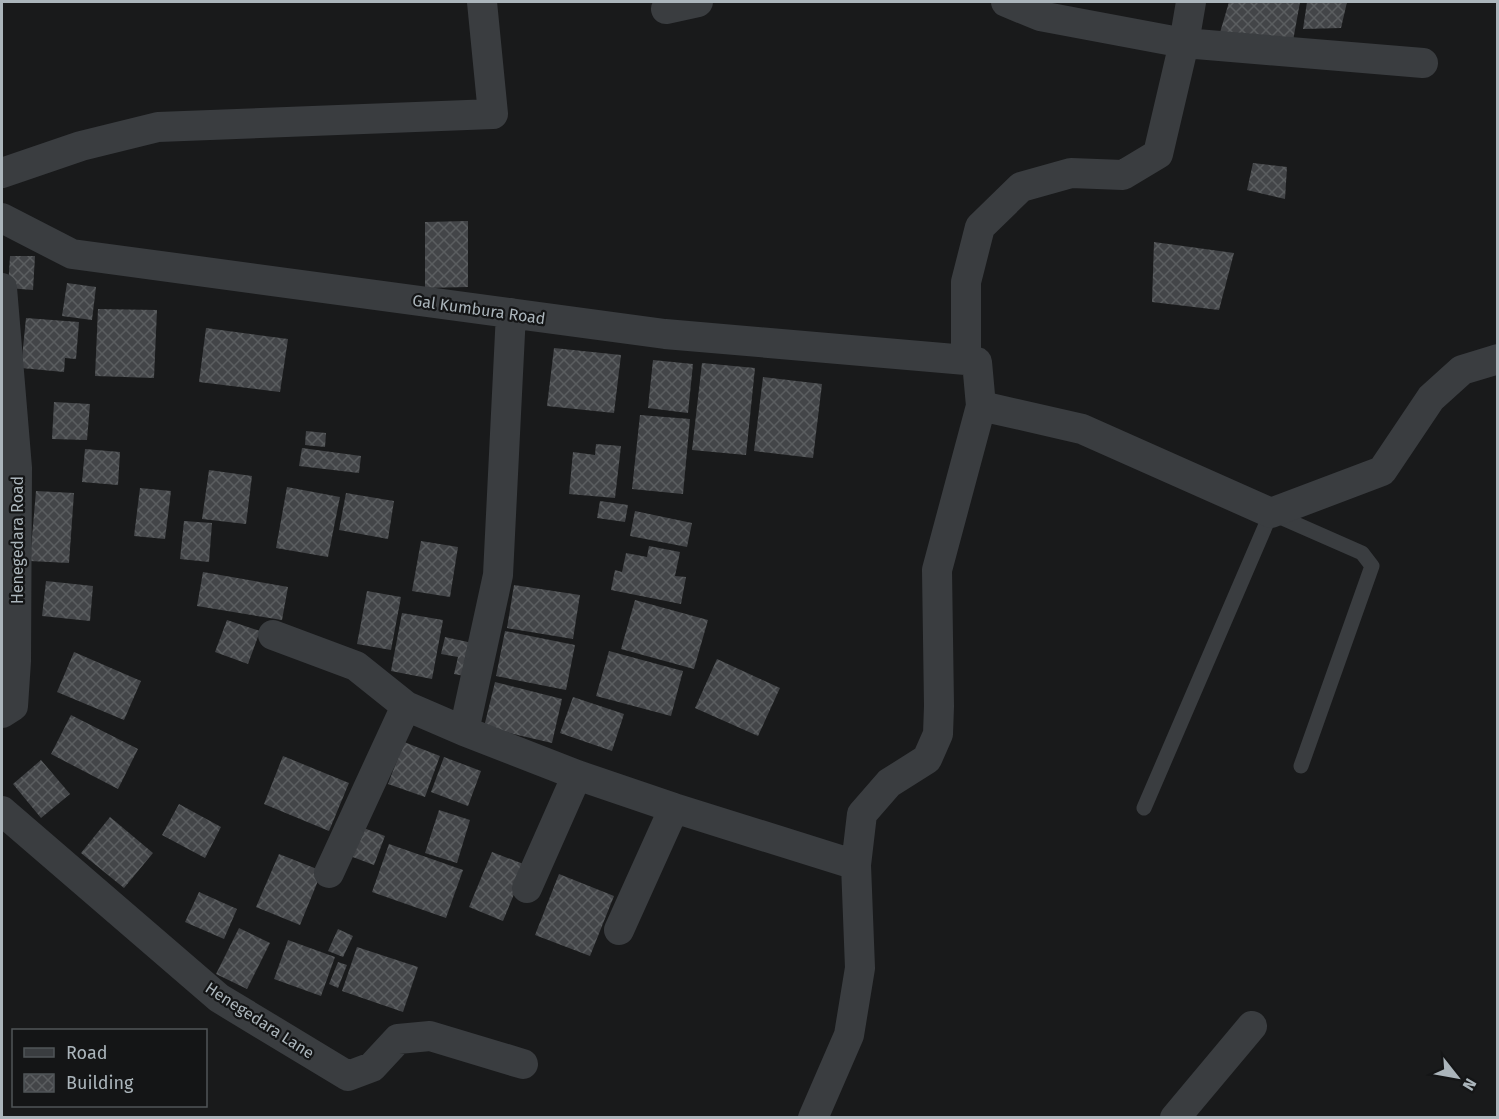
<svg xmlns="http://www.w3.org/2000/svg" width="1499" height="1119" viewBox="0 0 1499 1119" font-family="'Fira Sans',sans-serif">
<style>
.building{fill:url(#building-cross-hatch)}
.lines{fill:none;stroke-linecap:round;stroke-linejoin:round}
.service{stroke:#3a3d40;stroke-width:15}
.minor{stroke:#3a3d40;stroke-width:30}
.labels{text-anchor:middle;stroke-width:4.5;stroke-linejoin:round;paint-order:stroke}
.street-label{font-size:16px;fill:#abb5bb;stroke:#141516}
</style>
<defs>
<pattern id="building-cross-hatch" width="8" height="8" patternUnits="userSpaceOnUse" patternTransform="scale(1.5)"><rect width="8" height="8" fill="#434548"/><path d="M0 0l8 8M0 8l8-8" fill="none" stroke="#5b5e60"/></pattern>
</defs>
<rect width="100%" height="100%" fill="#191a1b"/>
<!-- building -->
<path class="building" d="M1229 2H1300L1293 41 1219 36Z
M1307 2H1347L1341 28 1303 29Z
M1253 163 1287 167 1285 199 1247 190Z
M468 221V287L425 288V222Z
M1154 242 1234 253 1219 310 1152 302Z
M10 256H35L33 290 8 288Z
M67 283 96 287 92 320 62 316Z
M98 309 157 310 154 378 95 376Z
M26 318 79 322 76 359 65 358 64 372 21 368Z
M206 328 288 339 280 392 199 382Z
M554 348 621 355 614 413 547 406Z
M653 360 693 364 688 413 648 408Z
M702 363 755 368 746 455 692 450Z
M763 377 822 384 813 458 754 451Z
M54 402 90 404 87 440 52 439Z
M640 415 690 419 683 494 632 489Z
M306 431 326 433 325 447 305 445Z
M596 444 621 446 615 498 569 494 573 452 595 455Z
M302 448 361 456 359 473 299 466Z
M85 449 120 452 118 485 82 482Z
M209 470 252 476 246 524 202 519Z
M287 487 340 497 328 557 276 548Z
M140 488 171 491 165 539 134 536Z
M36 491 74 493 69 563 30 561Z
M346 493 394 501 388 539 339 530Z
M600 501 628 505 625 522 597 518Z
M635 511 692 523 687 547 630 536Z
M184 521 212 523 209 562 180 559Z
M421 541 458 547 450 597 412 591Z
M649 546 680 552 675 576 686 577 681 604 611 590 615 570 622 572 626 553 647 557Z
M203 572 288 587 282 620 197 606Z
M46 581 93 586 90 621 42 616Z
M514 585 580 595 573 639 507 628Z
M367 591 401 597 391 650 357 644Z
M635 600 708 620 694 669 621 649Z
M402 613 443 620 432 679 391 671Z
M227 620 260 631 248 664 215 652Z
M505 631 575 645 566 690 496 676Z
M445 637 477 644 470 677 454 674 458 657 441 654Z
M609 651 683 671 671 716 596 696Z
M74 652 141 681 124 720 57 692Z
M717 659 780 688 758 736 695 708Z
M495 682 562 699 552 743 484 727Z
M573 697 624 714 612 751 560 733Z
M71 715 138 749 118 789 51 754Z
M404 742 440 756 425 797 388 784Z
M283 756 349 783 329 831 264 804Z
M444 757 481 771 468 806 431 792Z
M41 760 70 794 41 818 13 784Z
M179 804 221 827 205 858 162 835Z
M439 810 470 820 457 863 425 853Z
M110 817 153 853 124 888 81 853Z
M361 827 385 836 374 865 350 856Z
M389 844 463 870 446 918 372 892Z
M492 852 526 865 503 921 469 907Z
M279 854 322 871 300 925 256 907Z
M559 874 614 896 590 956 535 935Z
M199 892 237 909 224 939 185 922Z
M239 928 270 943 247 989 216 974Z
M338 929 353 936 343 957 328 951Z
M288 940 335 957 321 996 274 979Z
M357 947 418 967 403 1012 342 991Z
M338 962 347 965 338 988 329 984Z"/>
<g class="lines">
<!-- service -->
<path class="service" d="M1144 808 1271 513 1362 553 1372 566 1301 766"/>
<!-- minor -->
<path class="minor" d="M1006 2 1040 16 1184 43 1423 63
M666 9 698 2
M2 173 81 146 158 127 493 114 482 2
M2 218 72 254 665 334 966 360 977 362 981 406 937 570 939 706 938 734 927 759 889 783 862 814 856 865 674 808 577 775 464 731 406 706 356 666 273 635
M2 288 17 468 16 661 13 706 2 713
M966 360V282L980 227 1021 187 1071 173 1123 175 1158 154 1184 43 1191 2
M981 406 1082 429 1271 513 1382 471 1431 398 1462 370 1498 359
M464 731 498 575 511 313
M2 811 219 998 348 1076 372 1067 398 1039 430 1036 523 1064
M329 873 406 706
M527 888 577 775
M619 930 674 808
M813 1118 849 1035 860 968 856 865
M1175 1118 1252 1026"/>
</g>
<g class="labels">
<!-- street labels -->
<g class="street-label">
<text transform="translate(479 309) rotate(8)" y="6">Gal Kumbura Road</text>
<text transform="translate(17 540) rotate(-90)" y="6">Henegedara Road</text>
<text transform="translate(260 1020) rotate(33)" y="6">Henegedara Lane</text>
</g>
</g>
<!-- border -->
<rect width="1499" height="1119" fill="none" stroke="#abb5bb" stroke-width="6"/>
<!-- legend -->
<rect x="12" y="1029" width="195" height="78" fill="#141516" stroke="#505558" stroke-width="1.5"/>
<rect x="24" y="1048" width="30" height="9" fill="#3a3d40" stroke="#505558" stroke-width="1.5"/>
<text x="66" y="1059" font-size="18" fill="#abb5bb">Road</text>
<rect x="24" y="1074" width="30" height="18" fill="url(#building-cross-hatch)" stroke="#505558" stroke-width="1.5"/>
<text x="66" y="1089" font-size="18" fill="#abb5bb">Building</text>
<!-- north arrow -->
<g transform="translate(1457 1077) rotate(121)" stroke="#141516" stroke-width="4.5" paint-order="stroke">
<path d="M0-4.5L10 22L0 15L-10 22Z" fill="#abb5bb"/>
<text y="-9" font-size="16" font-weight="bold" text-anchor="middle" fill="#abb5bb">N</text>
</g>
</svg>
